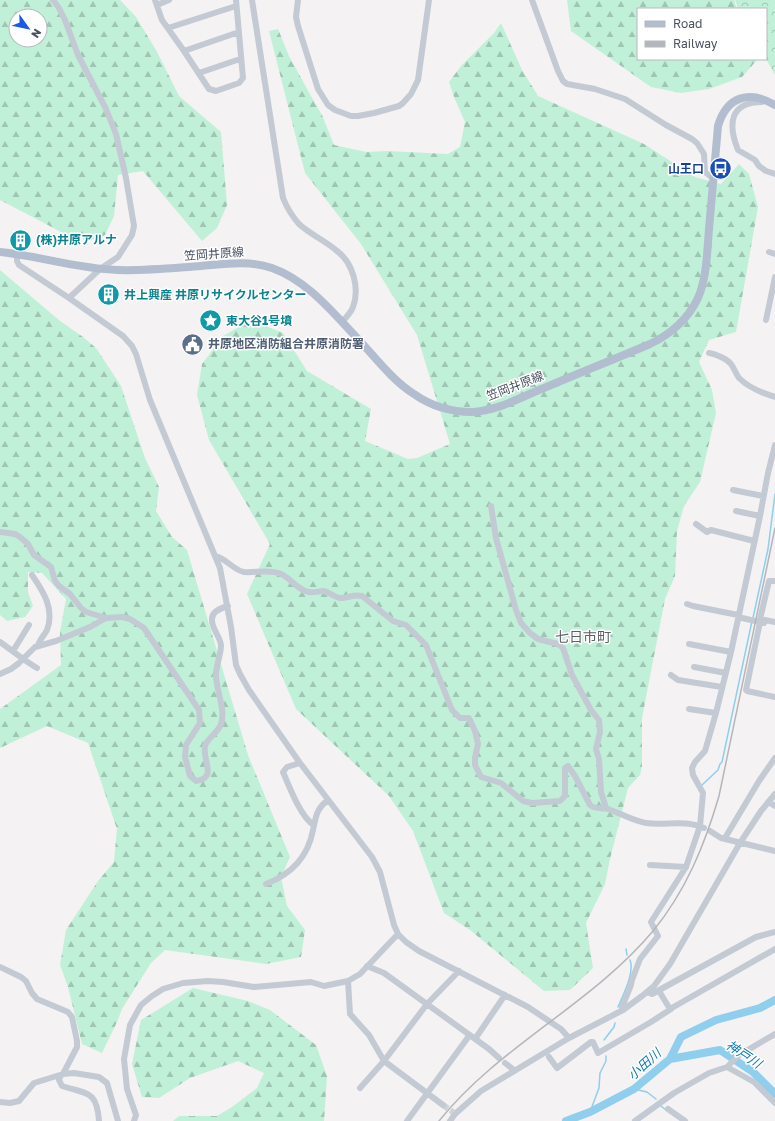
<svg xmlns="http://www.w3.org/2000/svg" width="775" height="1121" viewBox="0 0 775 1121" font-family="'Golos Text','Noto Sans JP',sans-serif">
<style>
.forest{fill:url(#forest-firs);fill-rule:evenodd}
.park{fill:url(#park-crowns)}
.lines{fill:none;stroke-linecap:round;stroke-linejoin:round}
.stream{stroke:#8fceed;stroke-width:1.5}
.river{stroke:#8fceed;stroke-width:8}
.minor-tunnel{stroke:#d2d2d5;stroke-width:6;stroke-dasharray:6 3;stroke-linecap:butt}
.minor{stroke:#c3cad3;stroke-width:6}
.major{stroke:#b2bdd0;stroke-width:8}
.rail{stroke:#b4b6bc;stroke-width:1.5}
.labels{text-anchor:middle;stroke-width:3;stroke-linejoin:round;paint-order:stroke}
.transit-label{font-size:12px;font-weight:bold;fill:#164399;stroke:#fff;text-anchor:end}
.culture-label{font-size:12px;font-weight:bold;fill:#0d838f;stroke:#fff;text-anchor:start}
.street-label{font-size:12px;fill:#495260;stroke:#fff}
.service-label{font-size:12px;font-weight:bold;fill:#4e5e75;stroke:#fff;text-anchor:start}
.water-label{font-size:13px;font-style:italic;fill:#0c7ab0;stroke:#fff}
.quarter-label{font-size:14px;fill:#5e6167;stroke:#fff}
</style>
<defs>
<pattern id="forest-firs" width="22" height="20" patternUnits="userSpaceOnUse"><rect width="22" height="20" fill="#c1f0d9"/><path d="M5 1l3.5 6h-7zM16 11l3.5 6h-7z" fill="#9fc5b3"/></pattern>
<pattern id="park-crowns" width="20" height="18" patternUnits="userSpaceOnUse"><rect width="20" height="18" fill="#c1f0d9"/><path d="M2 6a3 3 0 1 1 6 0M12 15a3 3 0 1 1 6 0" fill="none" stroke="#9fc5b3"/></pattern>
</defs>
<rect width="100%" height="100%" fill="#f4f2f2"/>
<!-- forest -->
<path class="forest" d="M0 0H120L136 17 156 50 179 96 221 132 227 205 217 228 202 241 143 171 118 175 114 216 105 235 92 240 67 235 0 200ZM16 16H40V40H16Z
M567 0H734L737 9H638V59L757 60 742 77 709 89 681 93 651 87 571 31Z
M501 23 522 70 538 96 644 144 695 177 721 184 739 164 749 174 758 207 736 332 709 340 699 362 712 390 716 413 700 482 684 506 677 531 675 576 665 599 642 718V766L640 775 628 788 610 859 605 884 586 923 593 968 570 990 544 991 470 930 444 913 413 831 389 796 296 709 247 594 270 544 209 440 197 395 202 364 223 336 251 320 283 333 307 371 371 409 365 441 408 459 417 458 450 444 417 335 361 244 305 173 269 31 278 29 289 56 311 96 322 115 334 145 366 152 387 151 448 154 460 147 465 122 454 97 449 82 461 66 494 33Z
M0 270 60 321 83 337 96 348 121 386 145 458 159 487 156 511 172 537 187 550 248 755 290 857 281 877 287 906 305 930 301 957 266 964 165 950 151 963 122 1009 117 1022 102 1053 82 1044 68 987 60 965 66 930 98 881 114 862 117 829 88 743 47 726 0 748V709L61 665 60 632 66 599 42 573 28 572V592L33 606 25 617 7 621 0 615Z
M193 988 248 1001 270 1010 316 1045 327 1076 324 1121H173L179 1116H217L232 1107 257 1088 264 1073 238 1061 190 1078 159 1098 142 1097 132 1064 141 1020Z"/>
<!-- park -->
<path class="park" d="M735 0H775V75L766 59V9H738Z"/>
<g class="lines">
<!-- stream -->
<path class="stream" d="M753 618 768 549 775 494
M702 785 718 770 720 764 722 762 752 621
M626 949 627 955
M618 1007C623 995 635 972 630 960
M604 1040 614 1027 615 1023
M634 1089 647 1092 656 1099
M661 1106 666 1110
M590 1112 599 1088 600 1073 606 1061V1056"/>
<!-- river -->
<path class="river" d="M670 1059 720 1050 753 1072 775 1094
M566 1121 590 1112 634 1089 670 1059 681 1037 716 1020 760 1008 775 1000"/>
<!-- minor-tunnel -->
<path class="minor-tunnel" d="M443 1105 453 1112"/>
<!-- minor -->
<path class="minor" d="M53 0 59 8 65 20 78 55 106 109 116 134 126 178 134 226 132 235 118 257 100 269 69 298
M155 0 162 20 184 51 209 89 216 91 239 83 243 78 236 0
M252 0 283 198C287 208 292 216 299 224 311 235 326 241 337 251 353 263 360 288 353 307 351 313 346 317 342 322
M298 0 296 17 298 26 318 89 328 105 335 110 351 116H358L374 113 399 106 403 103 411 94 418 80 429 0
M532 0 558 71 563 81 567 84 595 89 625 99 666 125 692 139 697 143 704 154 705 172 710 176H714
M157 5 169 0
M168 28 236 6
M184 51 239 32
M199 73 240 59
M764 100 762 102C729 102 728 125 738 150L755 160 759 166 766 171 775 174
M769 252 775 254
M17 254V261L19 265 69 298 123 336 132 346 136 354 150 400 220 568 231 627 236 665 240 674 249 690 300 763 372 857 380 872 394 925 398 934 406 942 419 951 528 1007 561 1029 569 1038
M766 320 775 277
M709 353C716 354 727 359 731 364 734 368 736 374 739 378 749 388 762 393 775 397
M733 490 763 496
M491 506 496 538 516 610 521 623 530 633 538 639 558 644 563 648 572 675 591 710 599 720 600 732 596 749 599 759 601 792 606 808
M736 511 760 516
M696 524 707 532 711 530 754 541
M0 532 15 534 20 537 28 544 34 555 51 567 55 581 59 586 70 594 81 608 86 612 106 618
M215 556C226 558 233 570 244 572 255 573 270 569 281 574 291 578 297 590 309 592 314 593 319 591 324 591 330 592 334 598 341 598 348 598 354 594 362 596L393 621 406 625 426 645 452 710 460 718H469L475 731 478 744 475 758V765L481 777 501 783 523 801 532 803 560 801 565 796V768L568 766 575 776 590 805C595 810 602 807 608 809 620 813 633 821 646 823 665 826 685 819 704 828
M32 575C43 591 55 609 47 630 44 636 39 640 38 646
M775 581H769L760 619 775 622
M687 604 693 606 738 615
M738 617 764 623
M760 622 746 690 747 691 775 697
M0 642C13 651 23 660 37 668
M689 644 731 652
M13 651 29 625
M694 667 726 673
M0 674 11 669 19 663 35 647 56 641 90 627 106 618 122 617 130 619 144 628 199 710 200 723 186 745 185 757 190 776 196 781C218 778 202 760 205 746 208 737 218 733 221 724 226 710 216 690 216 675 216 665 221 655 221 645 220 636 211 628 212 619 212 611 221 608 228 606
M671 675 678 680 722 687
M689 709 716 713
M300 763 287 767 283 772C289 786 301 818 314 825
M768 802 775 806
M710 831 721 838 775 851
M725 838 759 781 775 758
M650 865 686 867
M266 884C292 874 308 857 313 830 316 817 316 809 328 800
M367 966 384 973 489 1049 499 1058
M0 967 21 977 26 981 32 993 37 999 68 1012 72 1017 77 1041V1047L63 1074
M348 981 350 1014 369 1035 384 1061 443 1105
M659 991 670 1009 775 949
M647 992 652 994 756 937 775 932
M623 1010 622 1007 631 985 632 980 640 959 658 936 651 922 686 867 700 826 703 793 693 775 692 768 695 762 705 751 716 713 731 652 760 516 768 473 775 445
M475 1039 505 995
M549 1057 557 1068 591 1042H593L598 1053 651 1022 671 1009
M505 1063 514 1070
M727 1067 754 1082 775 1103
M61 1075 59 1080 62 1086C88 1094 97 1091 99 1121
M360 1088 384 1061 427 1004 459 971
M0 1102 10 1103 19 1101 34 1083 63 1074 74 1073 99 1077 107 1083 118 1121
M668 1109 685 1121
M134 1121 136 1115 127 1089 124 1059 130 1025 141 1005 152 996 163 989 183 983 208 981 223 982 254 987 311 982 324 986 348 981 360 974 398 934
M407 1121 469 1036
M450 1121 455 1114 481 1091 569 1038 623 1010 642 996 654 986 670 964 740 843 761 811 775 794
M635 1121 674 1093 709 1073 727 1067 739 1055 775 1034"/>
<!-- major -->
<path class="major" d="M0 252C40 256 77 269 118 270 145 271 173 268 201 266 225 264 249 260 272 268 308 281 332 312 358 339 376 358 392 380 414 394 431 406 451 412 472 412 497 411 521 397 544 388 579 373 615 359 650 344 671 334 688 319 698 298 707 277 707 252 709 229 712 195 715 160 718 126 727 96 749 90 775 105"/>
<!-- rail -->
<path class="rail" d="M439 1121C499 1046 592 1004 653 931 686 891 705 844 719 796L775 528"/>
</g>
<!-- icons -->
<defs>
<symbol id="bus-disc" viewBox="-11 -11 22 22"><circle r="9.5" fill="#1a4fb4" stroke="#fff"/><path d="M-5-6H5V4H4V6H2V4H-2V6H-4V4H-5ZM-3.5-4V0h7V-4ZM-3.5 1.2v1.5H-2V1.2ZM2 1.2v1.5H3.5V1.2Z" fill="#fff"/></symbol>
<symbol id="building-disc" viewBox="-11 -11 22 22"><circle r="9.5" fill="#0f9aa8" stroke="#fff"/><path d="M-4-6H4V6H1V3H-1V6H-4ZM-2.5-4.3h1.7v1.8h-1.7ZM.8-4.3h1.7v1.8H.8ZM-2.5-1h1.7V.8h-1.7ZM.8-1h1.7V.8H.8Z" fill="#fff"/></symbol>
<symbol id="sight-disc" viewBox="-11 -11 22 22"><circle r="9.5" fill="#0f9aa8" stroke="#fff"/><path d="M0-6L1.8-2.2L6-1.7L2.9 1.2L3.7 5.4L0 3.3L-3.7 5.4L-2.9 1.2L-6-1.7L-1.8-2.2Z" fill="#fff"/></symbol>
<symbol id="civic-disc" viewBox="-11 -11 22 22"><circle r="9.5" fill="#5c6f8a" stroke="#fff"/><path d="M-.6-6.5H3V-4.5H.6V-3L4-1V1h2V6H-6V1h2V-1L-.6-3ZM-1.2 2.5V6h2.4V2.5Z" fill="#fff"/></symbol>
</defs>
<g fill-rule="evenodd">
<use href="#bus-disc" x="708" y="156" width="25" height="25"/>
<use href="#building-disc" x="8" y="228" width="25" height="25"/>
<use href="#building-disc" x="96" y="282" width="25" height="25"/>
<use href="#sight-disc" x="198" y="308" width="25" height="25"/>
<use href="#civic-disc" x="180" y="332" width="25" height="25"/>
</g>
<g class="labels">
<!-- transit labels -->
<g class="transit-label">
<text x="704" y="173">山王口</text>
</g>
<!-- culture labels -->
<g class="culture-label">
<text x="36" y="244">(株)井原アルナ</text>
<text x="124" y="299">井上興産 井原リサイクルセンター</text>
<text x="226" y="325">東大谷1号墳</text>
</g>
<!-- street labels -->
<g class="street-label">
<text transform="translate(214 254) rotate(-4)" y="4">笠岡井原線</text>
<text transform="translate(515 386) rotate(-21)" y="4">笠岡井原線</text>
</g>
<!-- service labels -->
<g class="service-label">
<text x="208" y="348">井原地区消防組合井原消防署</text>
</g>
<!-- water labels -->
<g class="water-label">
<text transform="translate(744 1054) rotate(33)" y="5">神戸川</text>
<text transform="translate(644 1064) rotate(-42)" y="5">小田川</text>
</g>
<!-- quarter labels -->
<g class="quarter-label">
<text x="583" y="642">七日市町</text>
</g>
</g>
<!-- legend -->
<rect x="637" y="8" width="130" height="52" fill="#ffffff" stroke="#b6babf"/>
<rect x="645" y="21" width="20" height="6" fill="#b2bdd0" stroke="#b6babf"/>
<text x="673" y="28" font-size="12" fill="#495260">Road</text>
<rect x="645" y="41" width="20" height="6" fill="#b4b6bc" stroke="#b6babf"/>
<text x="673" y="48" font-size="12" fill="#495260">Railway</text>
<!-- north arrow -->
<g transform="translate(28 28) rotate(123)"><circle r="19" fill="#ffffff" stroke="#b6babf"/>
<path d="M0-3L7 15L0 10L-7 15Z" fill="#195ae7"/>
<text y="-6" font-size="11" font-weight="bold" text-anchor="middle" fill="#495260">N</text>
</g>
</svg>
